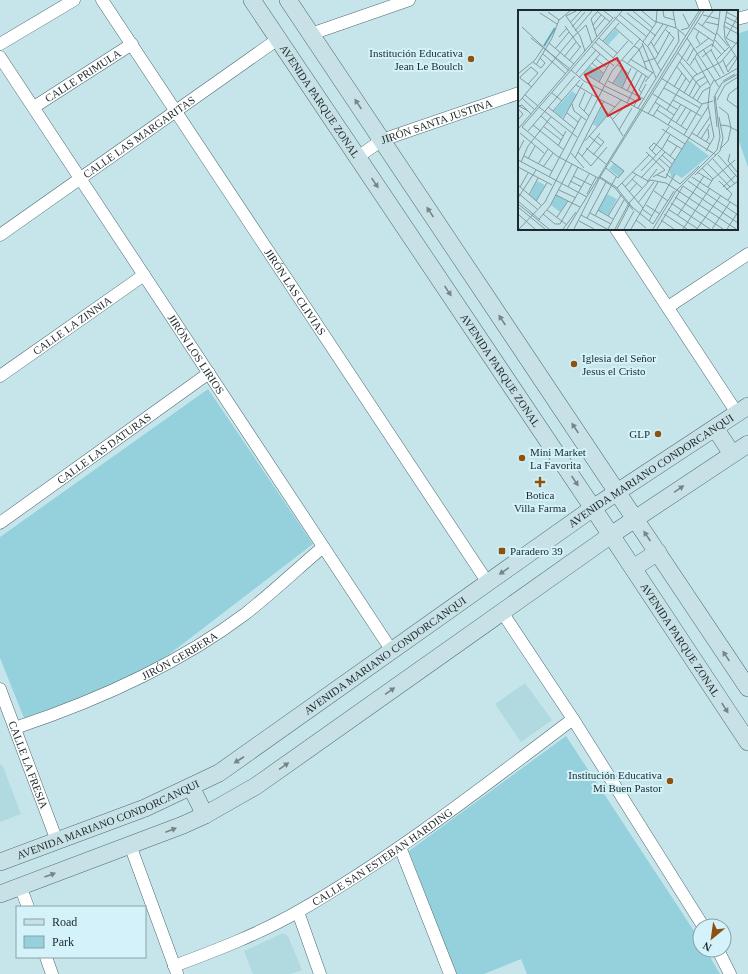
<svg xmlns="http://www.w3.org/2000/svg" width="748" height="974" viewBox="0 0 748 974" font-family="'Times New Roman',serif">
<style>
.built{fill:#b1d9e0}
.green{fill:#94d1dd}
.lines{fill:none;stroke-linecap:round;stroke-linejoin:round}
.minor-casing{stroke:#4f6b71;stroke-width:13}
.secondary-casing{stroke:#4f6b71;stroke-width:18}
.minor{stroke:#fff;stroke-width:12}
.secondary{stroke:#c8e1e6;stroke-width:17}
.oneway{fill:#728588}
.poi-dot{fill:#8d520f;stroke:#d3f2f9;stroke-width:1.5}
.labels{text-anchor:middle;stroke-width:4;stroke-linejoin:round;paint-order:stroke}
.poi-label{font-size:11px;fill:#1d292b;stroke:#d3f2f9;text-anchor:end}
.street-label{font-size:11px;fill:#1d292b;stroke:#d3f2f9}
.inset-river{fill:none;stroke:#5ea7b6;stroke-width:2}
.inset-road{fill:none;stroke:#829a9e;stroke-width:1}
.view{fill:#d62828;fill-opacity:0.15;stroke:#d62828;stroke-width:2}
.inset-edge{fill:none;stroke:#1d292b;stroke-width:2}
</style>
<rect width="100%" height="100%" fill="#c6e5eb"/>
<!-- built -->
<path class="built" d="M525 683 552 720 521 742 495 704Z
M2 764 21 814 0 822V765Z
M283 933 288 936 302 970 291 974H253L244 951Z"/>
<!-- green -->
<path class="green" d="M748 30V167L737 136V34Z
M208 389 313 544 163 659C120 685 71 702 24 718L0 658V537Z
M566 736 700 940V950H706L720 974H527L521 959 484 974H456L409 851Z"/>
<g class="lines">
<defs>
<g id="minor">
<path id="s1" d="M102 0 488 583"/>
<path d="M702 0 706 11"/>
<path d="M737 19 748 16"/>
<path d="M311 34 409 0"/>
<path d="M0 44 74 0"/>
<path id="s2" d="M0 57 392 651"/>
<path id="s3" d="M34 107 132 44"/>
<path id="s4" d="M358 157 382 140 519 93"/>
<path d="M616 229 737 413"/>
<path id="s5" d="M0 235 278 39"/>
<path d="M668 307 748 254"/>
<path id="s6" d="M0 376 144 275"/>
<path id="s7" d="M0 523 209 373"/>
<path d="M502 612 573 719 703 926"/>
<path id="s8" d="M0 689 57 841"/>
<path id="s9" d="M15 728C96 701 176 666 245 614 272 593 297 569 323 547"/>
<path d="M130 845 177 973"/>
<path d="M400 847 450 974"/>
<path d="M20 886 28 907"/>
<path d="M298 912 320 974"/>
<path d="M718 950 730 974"/>
<path d="M46 957 52 974"/>
<path id="s10" d="M174 966C217 950 259 934 299 911 395 856 484 786 573 719"/>
</g>
<g id="secondary">
<path id="s11" d="M252 0 611 535 748 742"/>
<path d="M288 0 748 688"/>
<path d="M715 428 732 454"/>
<path d="M633 568 658 552"/>
<path d="M191 787 205 815"/>
<path id="s12" d="M0 862 145 808 219 773 593 508 748 406"/>
<path d="M0 894 183 825 205 815 256 786 611 535 748 444"/>
</g>
</defs>
<!-- minor casing -->
<use href="#minor" class="minor-casing"/>
<!-- secondary casing -->
<use href="#secondary" class="secondary-casing"/>
<!-- minor -->
<use href="#minor" class="minor"/>
<!-- secondary -->
<use href="#secondary" class="secondary"/>
</g>
<!-- one-way arrows -->
<defs><path id="oneway-solid" d="M-6-.8H1V-3.2L6.5 0L1 3.2V.8H-6Z"/></defs>
<g class="oneway">
<use href="#oneway-solid" transform="translate(358 104) rotate(-124)"/>
<use href="#oneway-solid" transform="translate(375 183) rotate(56)"/>
<use href="#oneway-solid" transform="translate(430 212) rotate(-124)"/>
<use href="#oneway-solid" transform="translate(448 291) rotate(56)"/>
<use href="#oneway-solid" transform="translate(502 320) rotate(-124)"/>
<use href="#oneway-solid" transform="translate(575 428) rotate(-124)"/>
<use href="#oneway-solid" transform="translate(575 481) rotate(56)"/>
<use href="#oneway-solid" transform="translate(679 489) rotate(-34)"/>
<use href="#oneway-solid" transform="translate(647 536) rotate(-124)"/>
<use href="#oneway-solid" transform="translate(504 571) rotate(145)"/>
<use href="#oneway-solid" transform="translate(726 656) rotate(-124)"/>
<use href="#oneway-solid" transform="translate(390 691) rotate(-35)"/>
<use href="#oneway-solid" transform="translate(725 708) rotate(57)"/>
<use href="#oneway-solid" transform="translate(239 760) rotate(147)"/>
<use href="#oneway-solid" transform="translate(284 766) rotate(-35)"/>
<use href="#oneway-solid" transform="translate(171 830) rotate(-21)"/>
<use href="#oneway-solid" transform="translate(50 875) rotate(-20)"/>
</g>
<!-- markers -->
<g class="poi-dot">
<circle cx="471" cy="59" r="4"/>
<circle cx="574" cy="364" r="4"/>
<circle cx="658" cy="434" r="4"/>
<circle cx="522" cy="458" r="4"/>
<path d="M538 476h4v4h4v4h-4v4h-4v-4h-4v-4h4z"/>
<rect x="498" y="547" width="8" height="8" rx="2"/>
<circle cx="670" cy="781" r="4"/>
</g>
<g class="labels">
<!-- poi labels -->
<g class="poi-label">
<text x="463" y="57">Institución Educativa<tspan x="463" dy="13">Jean Le Boulch</tspan></text>
<text x="582" y="362" text-anchor="start">Iglesia del Señor<tspan x="582" dy="13">Jesus el Cristo</tspan></text>
<text x="650" y="438">GLP</text>
<text x="530" y="456" text-anchor="start">Mini Market<tspan x="530" dy="13">La Favorita</tspan></text>
<text x="540" y="499" text-anchor="middle">Botica<tspan x="540" dy="13">Villa Farma</tspan></text>
<text x="510" y="555" text-anchor="start">Paradero 39</text>
<text x="662" y="779">Institución Educativa<tspan x="662" dy="13">Mi Buen Pastor</tspan></text>
</g>
<!-- street labels -->
<g class="street-label">
<text dy="4" stroke="none"><textPath href="#s3" startOffset="58">CALLE PRIMULA</textPath></text>
<text dy="4" stroke="none"><textPath href="#s11" startOffset="122">AVENIDA PARQUE ZONAL</textPath></text>
<text dy="4" stroke="none"><textPath href="#s4" startOffset="87">JIRÓN SANTA JUSTINA</textPath></text>
<text dy="4" stroke="none"><textPath href="#s5" startOffset="170">CALLE LAS MARGARITAS</textPath></text>
<text dy="4" stroke="none"><textPath href="#s1" startOffset="350">JIRÓN LAS CLIVIAS</textPath></text>
<text dy="4" stroke="none"><textPath href="#s6" startOffset="88">CALLE LA ZINNIA</textPath></text>
<text dy="4" stroke="none"><textPath href="#s2" startOffset="356">JIRÓN LOS LIRIOS</textPath></text>
<text dy="4" stroke="none"><textPath href="#s11" startOffset="446">AVENIDA PARQUE ZONAL</textPath></text>
<text dy="4" stroke="none"><textPath href="#s7" startOffset="128">CALLE LAS DATURAS</textPath></text>
<text dy="4" stroke="none"><textPath href="#s12" startOffset="764">AVENIDA MARIANO CONDORCANQUI</textPath></text>
<text dy="4" stroke="none"><textPath href="#s11" startOffset="770">AVENIDA PARQUE ZONAL</textPath></text>
<text dy="4" stroke="none"><textPath href="#s9" startOffset="180">JIRÓN GERBERA</textPath></text>
<text dy="4" stroke="none"><textPath href="#s12" startOffset="440">AVENIDA MARIANO CONDORCANQUI</textPath></text>
<text dy="4" stroke="none"><textPath href="#s8" startOffset="81">CALLE LA FRESIA</textPath></text>
<text dy="4" stroke="none"><textPath href="#s12" startOffset="116">AVENIDA MARIANO CONDORCANQUI</textPath></text>
<text dy="4" stroke="none"><textPath href="#s10" startOffset="236">CALLE SAN ESTEBAN HARDING</textPath></text>
</g>
</g>
<!-- overview -->
<g transform="translate(518 10)">
<rect width="220" height="220" fill="#c6e5eb"/>
<path d="M97 19 101 23 90 35 86 31ZM72 56 85 63 81 71 66 63ZM104 59 110 64 104 77 96 73ZM54 81 59 85 44 108 36 101ZM84 97 91 103 79 117 75 114ZM170 130 191 146 164 168 157 164 154 168 151 160ZM96 153 106 161 101 167 91 159ZM19 171 27 175 18 191 12 185ZM89 184 99 189 90 205 80 200ZM38 185 49 191 42 202 33 195Z" fill="#94d1dd"/>
<path class="inset-river" d="M26 36 37 18"/>
<path class="inset-road" d="M58 1 48 6 62 26 67 41M115 1 135 18M124 1 136 11 158 18M145 1 146 7 157 10M155 1 158 18 168 26M209 1 206 16 207 29 220 50M30 2 41 10M80 2 92 12M208 2 220 8M22 3 39 14M109 3 138 26M101 4 129 27M165 4 171 16M185 5 201 9M208 7 220 13M188 12 201 15M207 12 220 19M52 13 63 1M180 13 198 25M68 15 74 33M75 15 83 5M47 16 62 37M184 16 195 1M206 16 220 24M4 17 51 61M54 17 67 2M97 18 115 34M176 18 195 31M77 20 87 8M163 20 170 18 181 1M57 21 74 1M181 21 178 27 182 34M199 23 210 36M41 27 49 18M79 27 73 9 80 1M13 28 52 59M81 28 99 43M169 28 201 77M208 28 219 8M208 28 219 34M122 29 130 37 143 61M196 29 207 41M85 31 101 13M77 32 100 52M125 32 138 13 139 1M133 32 140 44M31 33 56 54M124 33 138 68M194 34 203 44M73 36 96 56M116 36 121 39 129 60M130 36 145 14M136 36 150 15M194 37 200 18 202 1M178 38 191 28M37 39 51 22M185 39 202 67M193 40 206 64M160 43 179 64M25 44 48 64M46 47 58 32M184 47 194 39M95 48 110 31M177 48 192 75M78 49 88 57M112 49 135 63M199 49 211 37M104 50 131 68M205 50 210 62 220 47M51 51 63 36M169 51 176 38M15 52 23 58 27 53 22 48M126 52 138 48 152 22M162 52 182 77M74 53 85 63M109 54 125 35M18 55 34 28 41 10 52 1M100 55 111 64M139 55 156 28 148 20M172 55 179 44 194 34M159 57 172 73M208 57 217 46M53 60 66 71 139 108 198 145M58 63 78 40M66 63 86 75M0 64 17 50 25 38M61 68 82 44M143 68 184 94M90 71 126 89M197 71 220 58M205 71 217 64M81 72 92 52M127 72 135 62M95 73 104 59M10 74 20 63 13 57 2 67V68L14 77M58 75 80 88M87 76 118 91M156 77 164 63M220 77 211 84 209 90 220 98M104 78 113 58M146 78 182 98M109 81 119 61M67 82 61 96 71 106M123 82 121 80 128 66M34 83 44 91M166 83 176 66 203 52 220 31M135 84 160 100M7 85 20 96M171 86 179 71 188 66M196 86 199 117M4 88 17 100M175 88 182 77 190 71M81 89 97 97M155 90 183 106M199 90 207 75 220 67M179 91 185 81 192 77M137 92 156 105M0 93 55 27 68 15M109 93 124 64M54 94 56 101 68 110M116 96 128 74M21 97 59 127M30 97 57 119M201 97 210 104 213 118 210 131 202 139M120 98 161 31 160 20M0 99 5 104 0 110M139 100 169 120M149 100 168 68M10 101 1 96 4 95 13 104M35 101 62 70M66 101 74 85M49 103 60 112M91 104 105 126M130 104 173 33M23 106 45 126M135 106 142 95M45 109 65 73M95 109 108 95M158 113 168 97M15 115 46 140M150 115 163 94M203 115 210 116 220 121M25 116 43 130M163 116 173 100M0 119 95 8 86 1M144 119 167 134M101 120 114 98M10 121 57 66M2 123 26 143M174 123 192 134M166 125 184 94 195 91M71 126 83 136M179 126 192 107M183 129 192 114M149 130 164 139M67 131 103 90M188 132 191 127 190 119M40 136 48 121M68 138 88 154M134 141 151 117M188 141 196 127 190 95 192 77 196 70M0 142 6 130M60 142 73 156M128 142 147 160 135 167M53 143 66 158M212 144 210 151 220 163M75 145 86 132 79 126M138 145 131 138 136 133 157 150M144 145 154 154M200 145 220 168M6 146 34 161M64 146 82 123M152 146 159 136M57 148 86 91M141 148 152 158M10 149 17 136M195 149 217 174M0 150 69 187M3 152 10 136 33 107M20 154 30 139M190 154 212 177M73 156 89 137M0 157 34 175M25 157 35 143M88 158 100 168 106 161 93 151M184 158 195 169M123 161 144 139 152 125M114 162 130 171M179 162 194 171M148 164 162 174M139 165 148 168 152 158 190 97M177 165 202 141 205 128 201 107M55 166 73 175M31 167 63 107M82 167 98 177 114 197 135 214 156 181M174 167 220 197M80 168 39 146 4 117 104 1M82 168 97 178 115 200M123 168 147 142M114 169 124 178M52 171 64 177M170 171 220 205M201 171 214 184 210 190M129 172 139 159M104 173 125 198M162 174 181 156M0 175 23 195M165 176 220 213M2 177 10 163M50 177 60 157M107 177 118 165M190 177 195 169 217 150M205 177 218 165M99 178 131 145M41 180 58 188M208 180 220 171M136 181 150 191M111 182 119 173M0 183 19 199M69 184 78 167M11 185 20 168M38 185 62 197M157 187 205 219M0 188 18 160M0 191 22 210M18 191 29 173M120 193 136 172M153 193 192 219M0 194 31 219M128 195 142 204M0 197 27 219M124 199 134 206M150 199 180 219M29 200 49 215M80 200 95 209M72 203 93 214M0 204 17 219M25 204 37 214H42L71 164M146 204 169 219M63 205 89 219M160 205 186 166M77 206 98 167M90 206 103 185M39 207 50 191M69 208 88 172M21 209 32 196 54 154M118 210 128 218M143 210 156 219M61 211 76 219M131 211 157 164M1 219 27 192 94 61 122 29 96 7M45 219 58 202M49 219 183 1M56 219 82 167 186 1M90 219 106 190M97 219 111 193 132 170 148 173 218 219M99 219 112 194M106 219 116 201M113 219 140 172M135 219 158 181 199 140 202 127 197 85 204 73 220 64M139 219 165 176M165 219 192 178M179 219 203 185M194 219 212 192M209 219 220 202"/>
<path class="view" d="M99 48 122 89 90 106 67 65Z"/>
<rect width="220" height="220" class="inset-edge"/>
</g>
<!-- legend -->
<rect x="16" y="906" width="130" height="52" fill="#d3f2f9" stroke="#8aa2a7"/>
<rect x="24" y="919" width="20" height="6" fill="#c8e1e6" stroke="#8aa2a7"/>
<text x="52" y="926" font-size="12" fill="#1d292b">Road</text>
<rect x="24" y="936" width="20" height="12" fill="#94d1dd" stroke="#8aa2a7"/>
<text x="52" y="946" font-size="12" fill="#1d292b">Park</text>
<!-- north arrow -->
<g transform="translate(712 938) rotate(209)"><circle r="19" fill="#d3f2f9" stroke="#8aa2a7"/>
<path d="M0-3L7 15L0 10L-7 15Z" fill="#8d520f"/>
<text y="-6" font-size="11" font-weight="bold" text-anchor="middle" fill="#1d292b">N</text>
</g>
</svg>
